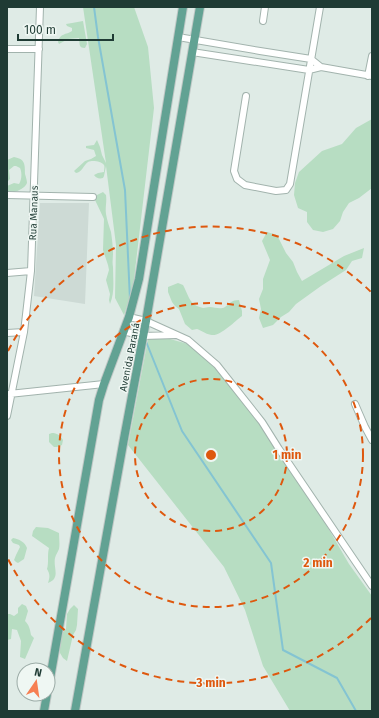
<svg xmlns="http://www.w3.org/2000/svg" width="379" height="718" viewBox="0 0 379 718" font-family="'Fira Sans',sans-serif">
<style>
.built{fill:#cddad5}
.green{fill:#b7ddc2}
.lines{fill:none;stroke-linecap:round;stroke-linejoin:round}
.stream{stroke:#84c4d2;stroke-width:2}
.minor-casing{stroke:#a2b3ad;stroke-width:8}
.major-casing{stroke:#c0c8c6;stroke-width:10}
.minor{stroke:#fff;stroke-width:6}
.major{stroke:#62a293;stroke-width:8}
.ring{fill:none;stroke:#de580e;stroke-width:2;stroke-dasharray:7 5}
.labels{text-anchor:middle;stroke-width:3;stroke-linejoin:round;paint-order:stroke}
.street-label{font-size:10px;fill:#1f3b34;stroke:#eff7f3}
.centre{fill:#de580e;stroke:#eff7f3;stroke-width:2}
.ring-label{font-size:12px;text-anchor:middle;font-weight:bold;fill:#de580e;stroke:#eff7f3;stroke-width:3;stroke-linejoin:round;paint-order:stroke}
</style>
<rect width="100%" height="100%" fill="#dfebe6"/>
<!-- built -->
<path class="built" d="M40 203H89L85 304 34 296Z"/>
<!-- green -->
<path class="green" d="M83 7H134L148 47 154 108 133 288 124 315 115 298 116 245 106 166 104 176 103 178C99 179 96 178 94 175L98 173 104 172C104 169 105 167 104 165 101 161 92 160 88 162 83 166 82 172 76 173L74 171 85 161 91 159 96 156 94 150 86 148V146L94 145 97 140 100 147 102 155 106 163Z
M83 21 87 44 85 48C78 48 80 43 79 38L68 39 59 44 58 42C60 33 66 35 72 31V28L67 26 66 24 72 23Z
M372 119V188L359 198 349 203 343 212 340 221 333 229 323 232 313 230 307 222V212L298 208 294 195 295 183 299 172 322 151 342 144 356 128Z
M14 157C25 159 25 164 25 174 26 177 27 181 27 183 25 188 18 191 14 192L7 191V186L14 183 19 184C22 180 22 172 20 168L16 166H14L9 170 10 179 8 181 7 179 8 174 7 171V160Z
M103 192 106 195C107 202 105 207 106 214 107 220 109 226 111 232 112 239 113 247 113 254 113 258 112 262 113 267 113 279 115 292 110 304L109 300 110 294 106 280 109 270 108 265 103 250 104 219 95 200 97 195Z
M267 232 277 235 286 253 293 262 297 272 302 281 344 256 364 248 362 258 352 261 346 270 321 286 296 304 289 312 281 317 273 325 263 328 259 318 261 309 259 299 263 289V279L270 260 262 241Z
M178 283 183 285C189 296 189 305 203 308 206 308 207 307 210 307 215 307 220 310 225 307 231 303 231 300 239 300L242 311V316C235 321 221 336 212 335 208 335 202 331 197 329L192 330 185 324 179 309 175 306 172 302 168 292V287Z
M148 339H170L188 344 200 354 217 370 262 426 281 447 349 564 372 596V711H290L263 666 245 610 224 567 128 445Z
M52 433C57 433 60 435 63 440L62 445 57 447H54L49 442V434Z
M36 527 48 528 59 533C59 538 60 544 59 549 58 552 56 554 55 558 53 568 61 578 48 583 50 577 50 574 47 569 49 562 47 555 49 548L32 536 33 531Z
M13 538C19 539 25 542 27 548L24 559 18 563 16 562 14 560 16 555 20 547 19 545 13 543 11 540Z
M22 604 26 606 28 611 25 621C29 625 30 629 31 635L34 638 25 659 20 657 21 641 17 630 12 629 11 639 7 640V614H10L14 616 18 613V608Z
M74 605 78 609 77 625 76 630 73 635 67 661 63 658 60 653V648L62 633 66 629 67 614 70 609Z"/>
<g class="lines">
<!-- stream -->
<path class="stream" d="M94 7 98 37 125 190 130 300
M138 321 141 329
M145 339 182 431 271 563 283 650 337 678 356 711"/>
<defs>
<path id="minor" d="M263 21 265 7
M178 37 260 51 311 59 321 67
M7 49H39
M192 52 309 70 321 67 372 76
M368 76 372 56
M246 96 234 171 237 179 245 185 276 191 286 190 290 184 320 7
M7 195 93 197
M7 273 31 271
M129 317 146 321 188 340 217 365 262 422 279 449 372 586
M123 331 143 336 176 335
M7 333 24 332
M9 394 104 384
M355 404 365 427 372 440
M7 416 24 332 31 271 40 7"/>
<path id="major" d="M48 690 99 400 104 384 129 317 139 279 183 7
M44 711 47 694
M75 711 123 444 146 321 200 7"/>
</defs>
<!-- minor casing -->
<use href="#minor" class="minor-casing"/>
<!-- major casing -->
<use href="#major" class="major-casing"/>
<!-- minor -->
<use href="#minor" class="minor"/>
<!-- major -->
<use href="#major" class="major"/>
</g>
<!-- distance rings -->
<g class="ring">
<circle cx="211" cy="455" r="76"/>
<circle cx="211" cy="455" r="152"/>
<path d="M371 618A228 228 0 0 1 8 559M8 351A228 228 0 0 1 371 292"/>
</g>
<g class="labels">
<!-- street labels -->
<g class="street-label">
<text transform="translate(33 213) rotate(-88)" y="4">Rua Manaus</text>
<text transform="translate(129 357) rotate(-79)" y="4">Avenida Paraná</text>
</g>
</g>
<circle cx="211" cy="455" r="6" class="centre"/>
<g class="ring-label">
<text x="287" y="459">1 min</text>
<text x="318" y="567">2 min</text>
<text x="211" y="687">3 min</text>
</g>
<!-- border -->
<rect width="379" height="718" fill="none" stroke="#1f3b34" stroke-width="16"/>
<!-- north arrow -->
<g transform="translate(36 682) rotate(13)"><circle r="19" fill="#eff7f3" stroke="#9caca7"/>
<path d="M0-3L7 15L0 10L-7 15Z" fill="#f67f52"/>
<text y="-6" font-size="11" font-weight="bold" text-anchor="middle" fill="#1f3b34">N</text>
</g>
<!-- scale -->
<path d="M18 34v6h95v-6" fill="none" stroke="#1f3b34" stroke-width="2"/>
<text x="24" y="34" font-size="12" fill="#1f3b34" stroke="#eff7f3" stroke-width="3" paint-order="stroke">100 m</text>
</svg>
